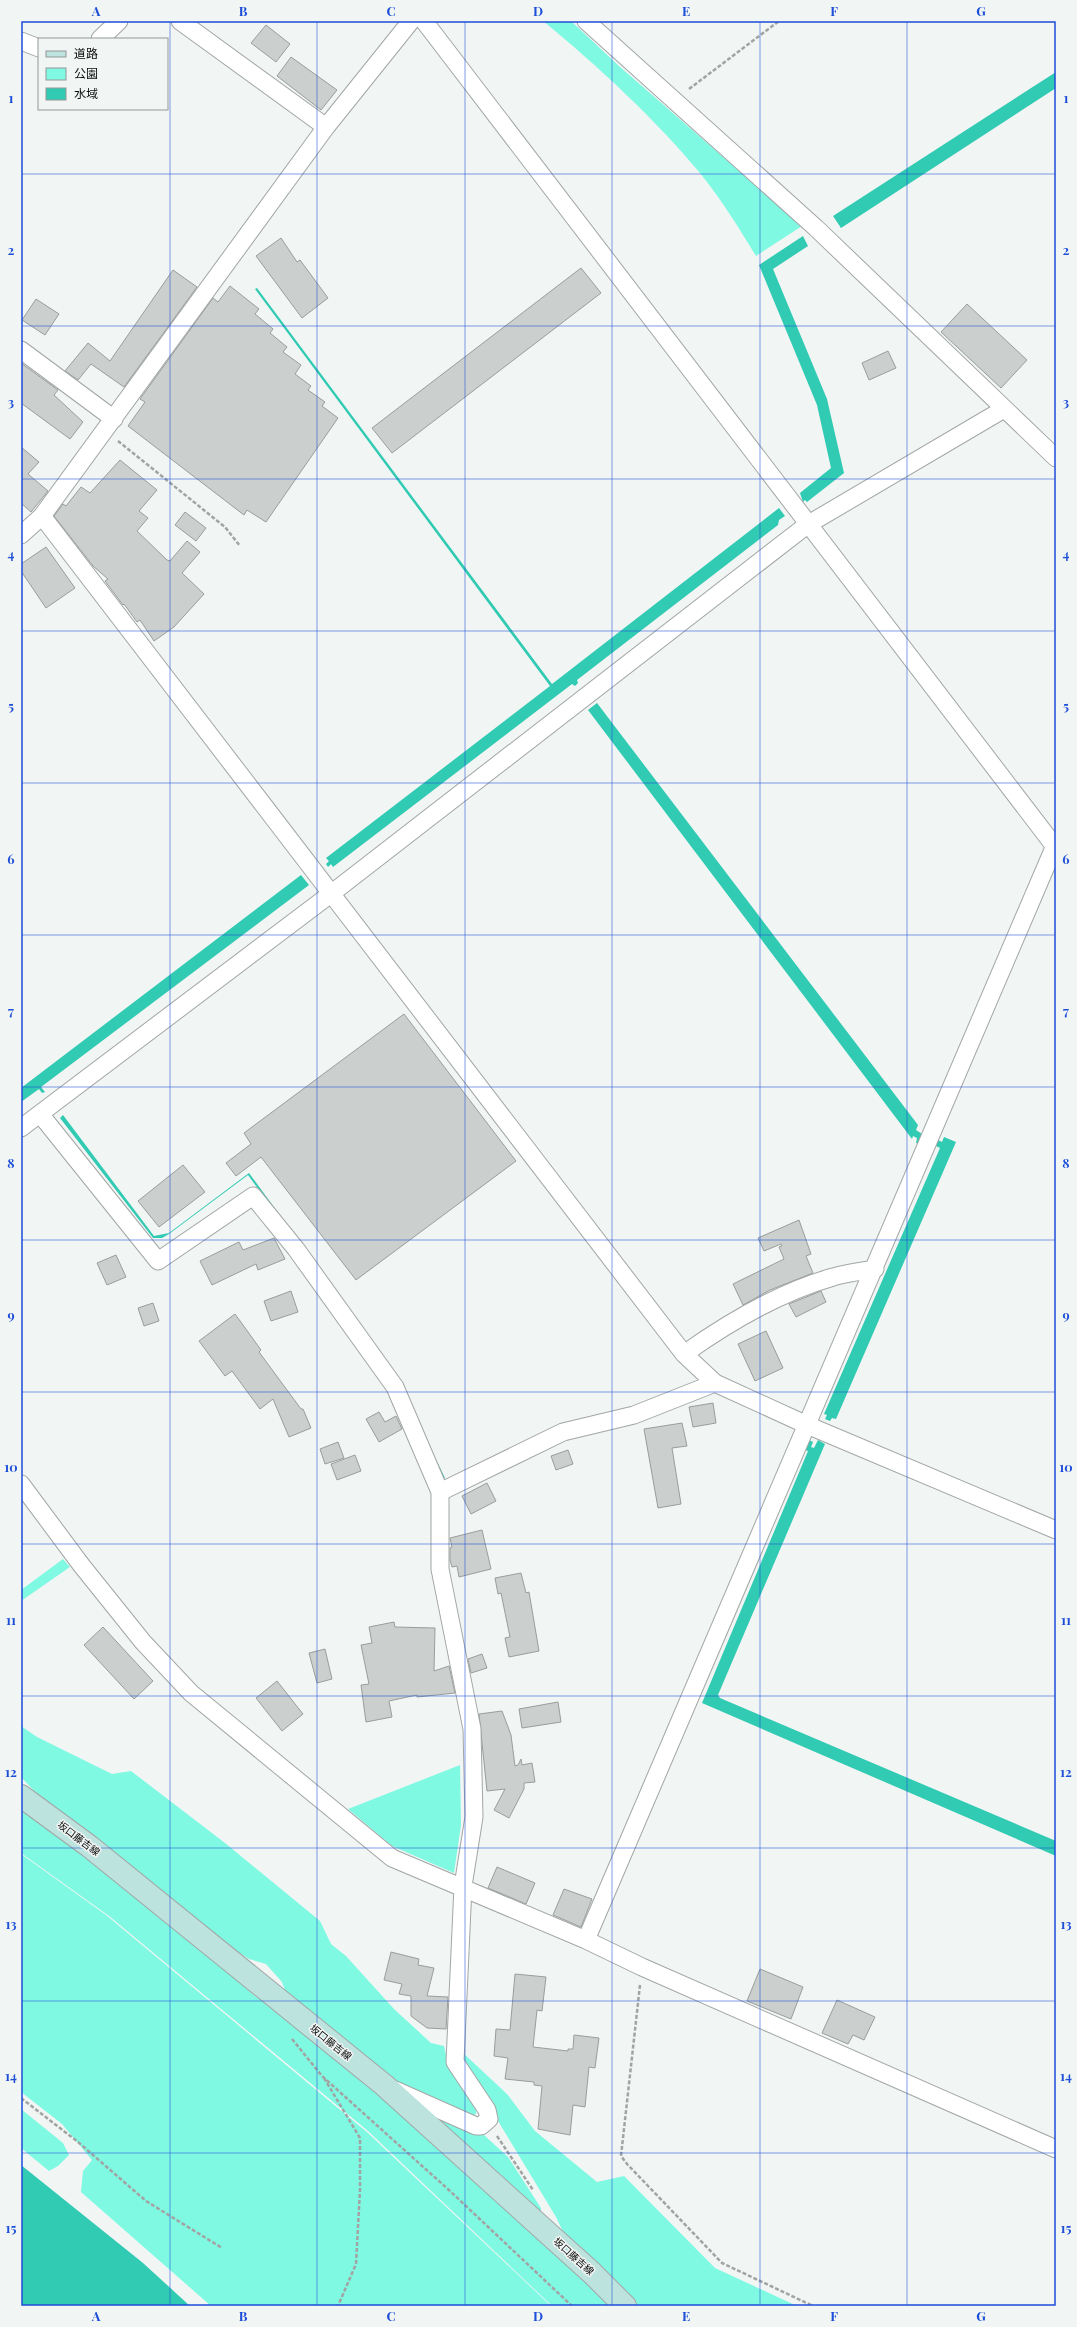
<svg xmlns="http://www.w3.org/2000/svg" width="1077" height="2327" viewBox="0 0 1077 2327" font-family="'Playfair Display','Noto Sans JP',serif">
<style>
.green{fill:#80f9e3}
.water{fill:#31cab3}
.building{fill:#cbcfce;stroke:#999d9c}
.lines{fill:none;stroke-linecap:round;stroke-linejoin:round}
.minor-casing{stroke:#a2a6a5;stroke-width:19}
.secondary-casing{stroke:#a2a6a5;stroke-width:24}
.path{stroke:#a1a4a3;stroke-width:2.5;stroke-dasharray:4 2;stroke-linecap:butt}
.minor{stroke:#fff;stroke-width:17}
.secondary{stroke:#bce3de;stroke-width:22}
.grid{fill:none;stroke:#1d4ed8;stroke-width:1;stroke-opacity:0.55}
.labels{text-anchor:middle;stroke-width:3;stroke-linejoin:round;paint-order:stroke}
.street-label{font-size:10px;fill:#0b0c0c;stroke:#f1f5f4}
.neatline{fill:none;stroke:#1d4ed8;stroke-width:1.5}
.grid-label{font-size:13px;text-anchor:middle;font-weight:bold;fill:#1d4ed8}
</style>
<rect width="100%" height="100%" fill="#f1f5f4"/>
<!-- green -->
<path class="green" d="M543 21H571L619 66 802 226 756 256C739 228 721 199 700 173 655 119 598 66 543 21Z
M63 1559 70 1567 21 1601V1590Z
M21 1726 37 1737 112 1774 131 1771 225 1843 320 1921 331 1944 346 1956 394 2009 431 2043 444 2046 446 2055 476 2107V2114L470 2117 398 2084 286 1993 282 1982 266 1964 249 1959 229 1946 160 1889 37 1794 21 1777Z
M460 1765 461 1825 454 1873 392 1846 348 1809Z
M21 1804 240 1976C248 1992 255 1999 271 2003L453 2157 616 2306H552L368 2131 109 1916 21 1853Z
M21 1854 106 1915 368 2133 551 2306H211L81 2192 83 2171 92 2160 62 2124 21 2092Z
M462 2052 507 2094 535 2131 597 2182 624 2176 715 2268 797 2306H638L569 2244 556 2217 460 2058Z
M418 2103 484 2135 508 2157 541 2208V2212Z
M21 2109 63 2143 69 2155 58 2166 49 2171 21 2148Z"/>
<!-- water -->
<path class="water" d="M1056 72V88L841 228 833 216Z
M803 236 808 246 773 269 827 399 844 473 807 502 805 500 803 502 800 493 831 468 817 405 759 265Z
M257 288 552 684 779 508 785 516 779 520 778 525 577 680 578 683 575 686 572 684 333 867 331 864 328 867 326 864 329 861 326 858 550 686 255 289Z
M597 703 918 1125 916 1130 922 1134 919 1144 916 1143 917 1138 913 1136 912 1139 588 710Z
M301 875 309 885 41 1087 45 1092 42 1093 39 1089 21 1102V1088Z
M63 1115 154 1236 169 1233 249 1173 391 1367 445 1478 442 1480 298 1243 248 1175 169 1234 162 1238H153L60 1118Z
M944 1137 956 1142 836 1419 832 1418 830 1421 825 1419 827 1415 824 1414 940 1148 936 1146 938 1140 942 1142Z
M809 1440 813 1442 811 1447 814 1448 818 1440 825 1444 718 1695 720 1698 1056 1841V1856L702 1703 808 1451 805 1450Z
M21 2165 143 2263 190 2306H21Z"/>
<!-- building -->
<path class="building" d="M266 25 290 44 276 62 251 43Z
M291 57 337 90 321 110 277 76Z
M281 238 297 262 300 260 328 298 302 318 256 256Z
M581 268 601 293 392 453 372 428Z
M173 270 197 287 124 387 91 364 78 380 65 371 88 343 110 361Z
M230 286 259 309 255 314 273 329 270 333 287 347 283 352 301 365 295 374 311 386 308 390 325 402 322 406 338 418 266 522 247 510 244 515 128 426 145 402 140 399 213 298 218 302Z
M36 299 59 314 45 335 22 320Z
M967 304 1027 360 1001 388 941 332Z
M888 351 896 368 869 380 862 363Z
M21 363 58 390 54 395 83 422 70 439 21 403Z
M21 447 39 462 28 474 48 491 31 512 21 503Z
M120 460 157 490 139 511 148 518 137 531 167 560 170 561 187 541 200 552 182 573 204 594 174 627 154 641 140 620 137 622 124 604 123 605 105 581 108 579 93 566 54 516 63 504 66 506 81 487 90 493Z
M185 512 206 528 196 541 175 525Z
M46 547 75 588 46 608 21 571V564Z
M404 1014 516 1161 356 1280 261 1157 236 1176 226 1163 251 1144 244 1133Z
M183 1165 205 1192 159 1227 138 1201Z
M799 1220 811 1254 806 1256 813 1273 770 1290 743 1305 733 1284 784 1259 779 1247 782 1246 781 1244 764 1251 758 1238Z
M274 1238 285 1259 258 1270 256 1264 212 1285 200 1261 239 1242 243 1250Z
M116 1255 126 1277 107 1285 97 1263Z
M291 1291 298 1312 271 1321 264 1301Z
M821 1291 826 1302 796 1317 789 1304Z
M153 1303 159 1321 144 1326 138 1308Z
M235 1314 261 1350 259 1352 301 1409H303L311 1428 289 1437 273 1399 260 1409 232 1371 225 1376 199 1341Z
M766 1331 783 1368 755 1381 738 1344Z
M713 1403 716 1423 693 1427 689 1407Z
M379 1412 385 1422 396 1416 402 1429 379 1442 366 1419Z
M682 1423 687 1446 672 1448 681 1504 658 1508 644 1429Z
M338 1442 344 1458 325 1464 320 1449Z
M568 1450 573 1464 556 1470 551 1456Z
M355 1455 361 1471 337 1480 331 1464Z
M487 1483 496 1501 471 1514 462 1496Z
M482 1530 491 1569 459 1577 457 1566 452 1567 450 1560V1548L452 1547 450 1538Z
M521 1573 526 1593 529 1592 539 1651 509 1657 505 1638 510 1637 501 1593 498 1594 495 1578Z
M394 1622 395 1627 435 1628 434 1671 449 1666 455 1693 417 1697V1695L389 1701 392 1717 366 1722 361 1685 369 1684 361 1645 372 1643 369 1627Z
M103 1627 153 1681 134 1699 84 1645Z
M325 1649 332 1679 317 1683 309 1653Z
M482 1654 487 1668 471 1673 468 1659Z
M277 1681 303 1714 282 1731 256 1698Z
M558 1702 561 1722 522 1728 519 1709Z
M502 1711 511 1735 515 1766 518 1765 521 1759 522 1765 532 1763 535 1782 524 1783V1789L509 1818 494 1810 505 1789 487 1791 479 1714Z
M497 1867 535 1883 526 1904 488 1888Z
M564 1889 592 1899 581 1927 553 1915Z
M391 1952 419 1959 418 1965 434 1968 427 1996 448 1997 446 2029 427 2028 411 2016V1996L399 1994 402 1984 384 1980Z
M760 1969 803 1987 791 2019 747 2001Z
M515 1974 546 1977 542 2011 537 2010 533 2047 568 2051V2049H573L574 2035 599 2038 595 2068 589 2067 585 2107 573 2105 570 2135 538 2129 542 2086 534 2085V2082L505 2079 508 2058 494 2056 496 2029 510 2030Z
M837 2000 875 2017 864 2040 853 2035 848 2044 822 2033Z"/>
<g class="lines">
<defs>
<path id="minor" d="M180 21 326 127
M424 21 1056 848
M586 21 816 228 1056 458
M100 39 119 21
M21 41 39 48
M21 350 114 419
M42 516 684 1354 715 1383 807 1425 1056 1530
M21 535 42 516 326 127 411 21
M40 1114 158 1261 253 1196 296 1249 395 1387 440 1492V1569L472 1729 474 1817 463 1886 455 2062 487 2110 489 2119 481 2126H476L395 2090
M21 1128 332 893 807 525 1004 409
M684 1354C729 1322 780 1292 833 1277 846 1273 861 1271 875 1269
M21 1484 82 1566 143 1642 191 1693 392 1858 586 1940 642 1967 1056 2149
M440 1492 563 1432 634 1415 715 1383
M586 1940 1056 843"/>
<path id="secondary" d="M21 1796 89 1846 384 2085 592 2273 625 2306"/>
</defs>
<!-- minor casing -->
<use href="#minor" class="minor-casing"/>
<!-- secondary casing -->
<use href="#secondary" class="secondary-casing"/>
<!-- path -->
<path class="path" d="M689 89 779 21
M118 441 225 527 240 546
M640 1985 621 2156 627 2164 722 2263 813 2306
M292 2039 322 2076 450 2191 572 2306
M324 2078 360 2138V2190L356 2264 338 2306
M21 2098 78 2142 146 2201 222 2248
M497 2136 533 2190"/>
<!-- minor -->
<use href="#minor" class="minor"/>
<!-- secondary -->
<use href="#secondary" class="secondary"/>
</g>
<!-- grid -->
<path class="grid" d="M170 21V2306M317 21V2306M465 21V2306M612 21V2306M760 21V2306M907 21V2306M21 174H1056M21 326H1056M21 479H1056M21 631H1056M21 783H1056M21 935H1056M21 1087H1056M21 1240H1056M21 1392H1056M21 1544H1056M21 1696H1056M21 1848H1056M21 2001H1056M21 2153H1056"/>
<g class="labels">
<!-- street labels -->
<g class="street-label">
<text transform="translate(79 1838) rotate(37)" y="4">坂口藤吉線</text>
<text transform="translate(331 2042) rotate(39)" y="4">坂口藤吉線</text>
<text transform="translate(574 2256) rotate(42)" y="4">坂口藤吉線</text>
</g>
</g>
<!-- border -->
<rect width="1077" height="2327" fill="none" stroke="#f1f5f4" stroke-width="44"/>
<!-- legend -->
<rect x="38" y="38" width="130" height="72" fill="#f1f5f4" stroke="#959897"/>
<rect x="46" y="51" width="20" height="6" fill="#bce3de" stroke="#959897"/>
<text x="74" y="58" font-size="12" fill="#0b0c0c">道路</text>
<rect x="46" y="68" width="20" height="12" fill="#80f9e3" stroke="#959897"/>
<text x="74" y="78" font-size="12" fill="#0b0c0c">公園</text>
<rect x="46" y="88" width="20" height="12" fill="#31cab3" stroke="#959897"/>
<text x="74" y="98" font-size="12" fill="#0b0c0c">水域</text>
<rect x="22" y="22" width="1033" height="2283" class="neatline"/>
<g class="grid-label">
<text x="96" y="16">A</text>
<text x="243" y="16">B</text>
<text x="391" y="16">C</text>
<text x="538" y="16">D</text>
<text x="686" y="16">E</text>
<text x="834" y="16">F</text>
<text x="981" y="16">G</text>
<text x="11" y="103">1</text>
<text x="1066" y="103">1</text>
<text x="11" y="255">2</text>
<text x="1066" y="255">2</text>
<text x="11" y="407">3</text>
<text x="1066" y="407">3</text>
<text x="11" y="559">4</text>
<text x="1066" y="559">4</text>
<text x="11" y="711">5</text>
<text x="1066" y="711">5</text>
<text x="11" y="864">6</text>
<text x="1066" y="864">6</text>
<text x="11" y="1016">7</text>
<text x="1066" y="1016">7</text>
<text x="11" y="1168">8</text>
<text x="1066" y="1168">8</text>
<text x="11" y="1320">9</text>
<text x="1066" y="1320">9</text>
<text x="11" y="1472">10</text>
<text x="1066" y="1472">10</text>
<text x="11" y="1625">11</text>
<text x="1066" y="1625">11</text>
<text x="11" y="1777">12</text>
<text x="1066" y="1777">12</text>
<text x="11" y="1929">13</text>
<text x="1066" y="1929">13</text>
<text x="11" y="2081">14</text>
<text x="1066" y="2081">14</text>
<text x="11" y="2233">15</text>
<text x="1066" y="2233">15</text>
<text x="96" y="2321">A</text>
<text x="243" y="2321">B</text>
<text x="391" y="2321">C</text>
<text x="538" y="2321">D</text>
<text x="686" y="2321">E</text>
<text x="834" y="2321">F</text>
<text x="981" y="2321">G</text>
</g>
</svg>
